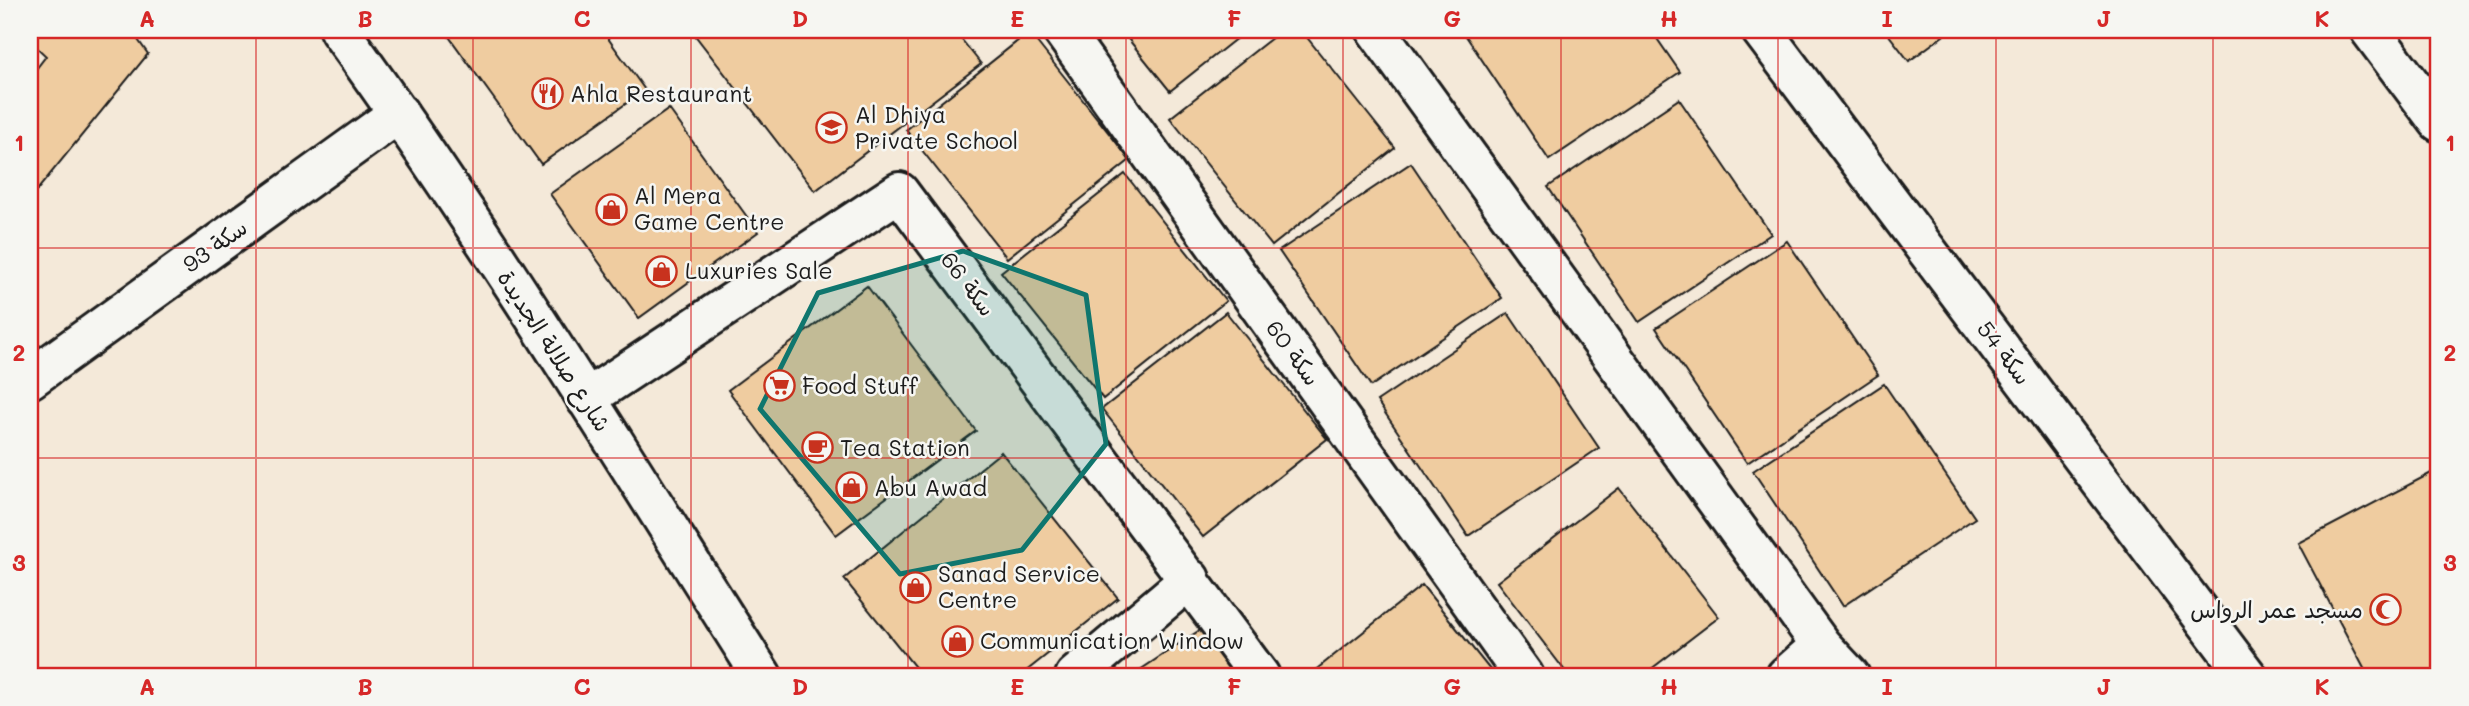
<svg xmlns="http://www.w3.org/2000/svg" width="2469" height="706" viewBox="0 0 2469 706" font-family="Mali,'Playpen Sans Arabic',sans-serif">
<style>
.building{fill:#efcca0;stroke:#1c1c1c;stroke-width:2}
.lines{fill:none;stroke-linecap:round;stroke-linejoin:round}
.minor-casing{stroke:#1c1c1c;stroke-width:44}
.minor{stroke:#f6f6f2;stroke-width:38}
.marked{fill:#0f766e;fill-opacity:0.2;stroke:#0f766e;stroke-width:5;stroke-linejoin:round}
.grid{fill:none;stroke:#d62828;stroke-width:2;stroke-opacity:0.55}
.labels{text-anchor:middle;stroke-width:5;stroke-linejoin:round;paint-order:stroke}
.poi-label{font-size:23px;fill:#1c1c1c;stroke:#f6f6f2;text-anchor:start}
.street-label{font-size:23px;fill:#1c1c1c;stroke:#f6f6f2}
.neatline{fill:none;stroke:#d62828;stroke-width:2.5}
.grid-label{font-size:23px;text-anchor:middle;font-weight:bold;fill:#d62828}
</style>
<rect width="100%" height="100%" fill="#f4e9d9"/>
<filter id="ink" filterUnits="userSpaceOnUse"><feTurbulence type="fractalNoise" baseFrequency=".0143" numOctaves="2"/><feDisplacementMap in="SourceGraphic" scale="14" xChannelSelector="R" yChannelSelector="G"/><feConvolveMatrix kernelMatrix="1 2 1 2 8 2 1 2 1" color-interpolation-filters="sRGB"/></filter>
<g filter="url(#ink)">
<!-- building -->
<path class="building" d="M30 30H131L148 54 30 199V77L46 56 30 41Z
M447 30H602L645 90 541 164 445 31Z
M691 30H954L981 64 815 191Z
M1121 30H1247L1170 91Z
M1282 30H1301L1395 148 1272 246 1170 118Z
M1462 30H1651L1680 72 1549 160Z
M1885 30H1951L1909 61Z
M1029 32 1130 160 1007 258 906 130Z
M1679 99 1771 234 1639 322 1548 187Z
M669 109 758 232 639 318 550 194Z
M1411 163 1502 298 1371 386 1279 251Z
M1125 174 1226 301 1103 399 1001 272Z
M1787 241 1878 375 1747 463 1656 328Z
M867 286 976 431 836 535 728 390Z
M1226 312 1327 439 1203 537 1102 409Z
M1508 313 1599 448 1468 536 1377 401Z
M1884 384 1975 518 1843 606 1753 471Z
M1001 452 1118 598 1020 676H922L844 579Z
M2439 469V676H2368L2298 543Z
M1619 488 1719 617 1642 676H1569L1497 582Z
M1422 585 1495 676H1308Z
M1209 624 1245 676H1131Z"/>
<g class="lines">
<defs>
<path id="minor" d="M339 30C490 238 624 459 762 676
M1062 30 1524 676
M1376 30 1821 645 1850 676
M1761 30 2247 676
M2370 30 2439 122
M30 379 399 113
M586 399 899 192 1260 676
M1075 676 1190 579
M1786 676 1821 645"/>
</defs>
<!-- minor casing -->
<use href="#minor" class="minor-casing"/>
<!-- minor -->
<use href="#minor" class="minor"/>
</g>
</g>
<!-- marked area -->
<path class="marked" d="M963 251 1086 295 1106 444 1022 550 900 574 760 409 818 293Z"/>
<!-- grid -->
<path class="grid" d="M256 30V676M473 30V676M691 30V676M908 30V676M1126 30V676M1343 30V676M1561 30V676M1778 30V676M1996 30V676M2213 30V676M30 248H2439M30 458H2439"/>
<!-- icons -->
<defs>
<symbol id="restaurant-ring" viewBox="-11 -11 22 22"><circle r="9.5" fill="#f6f6f2" stroke="#c8321e" stroke-width="1.5"/><path d="M-5-6h1v4h1v-4h1v4h1v-4h1v5L-1.5 .5V6h-2V.5L-5-1ZM5-6V6H3V1.5H1.5Q1.5-4 5-6Z" fill="#c8321e"/></symbol>
<symbol id="school-ring" viewBox="-11 -11 22 22"><circle r="9.5" fill="#f6f6f2" stroke="#c8321e" stroke-width="1.5"/><path d="M0-5L7-2L0 1L-7-2ZM-4 1L0 2.5L4 1V4Q0 6-4 4Z" fill="#c8321e"/></symbol>
<symbol id="shop-ring" viewBox="-11 -11 22 22"><circle r="9.5" fill="#f6f6f2" stroke="#c8321e" stroke-width="1.5"/><path d="M-5-2.5h2.3a2.7 3.5 0 0 1 5.4 0H5L5.5 6h-11ZM-1.5-2.5h3a1.5 2.3 0 0 0-3 0Z" fill="#c8321e"/></symbol>
<symbol id="supermarket-ring" viewBox="-11 -11 22 22"><circle r="9.5" fill="#f6f6f2" stroke="#c8321e" stroke-width="1.5"/><path d="M-6-5.5h2.5l.6 2H6L4.5 2H-2.5L-4.4-4H-6ZM-1.5 3.2a1.3 1.3 0 1 0 .1 0ZM3 3.2a1.3 1.3 0 1 0 .1 0Z" fill="#c8321e"/></symbol>
<symbol id="cafe-ring" viewBox="-11 -11 22 22"><circle r="9.5" fill="#f6f6f2" stroke="#c8321e" stroke-width="1.5"/><path d="M-5.5-4.5H6V0H3Q3 3.5 0 3.5H-2.5Q-5.5 3.5-5.5 0ZM3-3.2v2h1.7v-2ZM-6 4.5H4V6H-6Z" fill="#c8321e"/></symbol>
<symbol id="mosque-ring" viewBox="-11 -11 22 22"><circle r="9.5" fill="#f6f6f2" stroke="#c8321e" stroke-width="1.5"/><path d="M3.5-4.9A6 6 0 1 0 3.5 4.9A5 5 0 1 1 3.5-4.9Z" fill="#c8321e"/></symbol>
</defs>
<g fill-rule="evenodd">
<use href="#restaurant-ring" x="530" y="76" width="35" height="35"/>
<use href="#school-ring" x="814" y="110" width="35" height="35"/>
<use href="#shop-ring" x="594" y="192" width="35" height="35"/>
<use href="#shop-ring" x="644" y="254" width="35" height="35"/>
<use href="#supermarket-ring" x="762" y="368" width="35" height="35"/>
<use href="#cafe-ring" x="800" y="430" width="35" height="35"/>
<use href="#shop-ring" x="834" y="470" width="35" height="35"/>
<use href="#shop-ring" x="898" y="570" width="35" height="35"/>
<use href="#mosque-ring" x="2368" y="592" width="35" height="35"/>
<use href="#shop-ring" x="940" y="624" width="35" height="35"/>
</g>
<g class="labels">
<!-- poi labels -->
<g class="poi-label">
<text x="570" y="102">Ahla Restaurant</text>
<text x="855" y="123">Al Dhiya<tspan x="855" dy="26">Private School</tspan></text>
<text x="634" y="204">Al Mera<tspan x="634" dy="26">Game Centre</tspan></text>
<text x="685" y="279">Luxuries Sale</text>
<text x="802" y="394">Food Stuff</text>
<text x="840" y="456">Tea Station</text>
<text x="874" y="496">Abu Awad</text>
<text x="938" y="582">Sanad Service<tspan x="938" dy="26">Centre</tspan></text>
<text x="2363" y="618" text-anchor="end">مسجد عمر الرواس</text>
<text x="980" y="649">Communication Window</text>
</g>
<!-- street labels -->
<g class="street-label">
<text transform="translate(215 246) rotate(-36)" y="8">سكة 93</text>
<text transform="translate(968 284) rotate(53)" y="8">سكة 66</text>
<text transform="translate(554 351) rotate(57)" y="8">شارع صلالة الجديدة</text>
<text transform="translate(1293 353) rotate(54)" y="8">سكة 60</text>
<text transform="translate(2004 353) rotate(53)" y="8">سكة 54</text>
</g>
</g>
<!-- margin -->
<rect width="2469" height="706" fill="none" stroke="#f6f6f2" stroke-width="77"/>
<rect x="38" y="38" width="2392" height="630" class="neatline"/>
<g class="grid-label">
<text x="147" y="27">A</text>
<text x="365" y="27">B</text>
<text x="582" y="27">C</text>
<text x="800" y="27">D</text>
<text x="1017" y="27">E</text>
<text x="1234" y="27">F</text>
<text x="1452" y="27">G</text>
<text x="1669" y="27">H</text>
<text x="1887" y="27">I</text>
<text x="2104" y="27">J</text>
<text x="2322" y="27">K</text>
<text x="19" y="151">1</text>
<text x="2450" y="151">1</text>
<text x="19" y="361">2</text>
<text x="2450" y="361">2</text>
<text x="19" y="571">3</text>
<text x="2450" y="571">3</text>
<text x="147" y="695">A</text>
<text x="365" y="695">B</text>
<text x="582" y="695">C</text>
<text x="800" y="695">D</text>
<text x="1017" y="695">E</text>
<text x="1234" y="695">F</text>
<text x="1452" y="695">G</text>
<text x="1669" y="695">H</text>
<text x="1887" y="695">I</text>
<text x="2104" y="695">J</text>
<text x="2322" y="695">K</text>
</g>
</svg>
